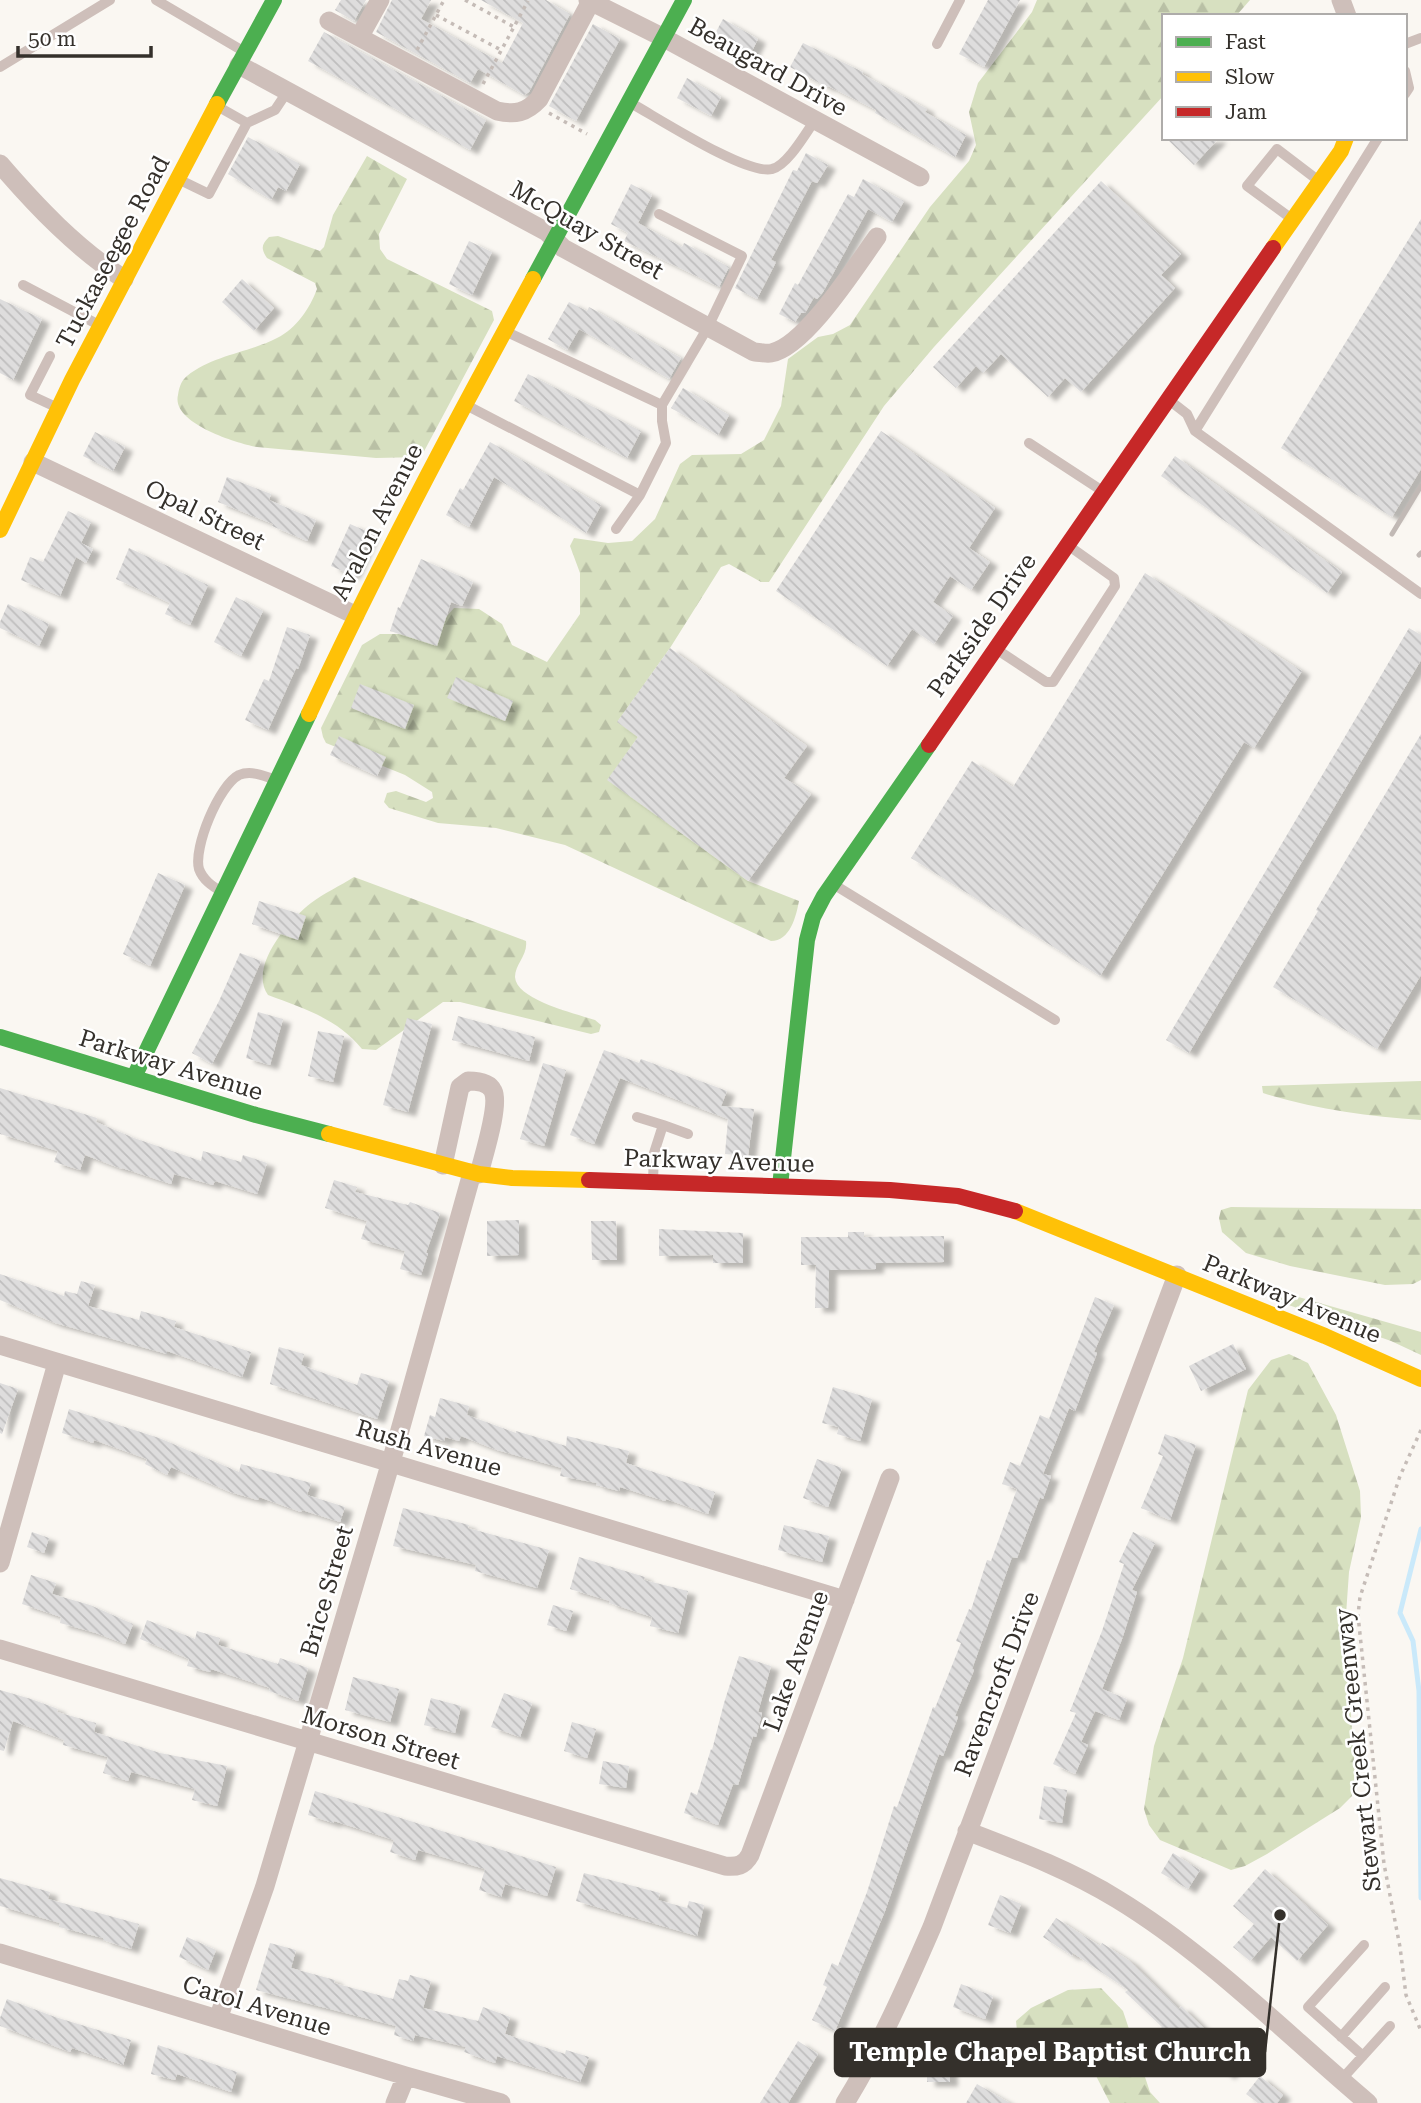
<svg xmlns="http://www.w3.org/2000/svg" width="1421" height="2103" viewBox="0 0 1421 2103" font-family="'Roboto Serif',serif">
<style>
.forest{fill:url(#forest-firs)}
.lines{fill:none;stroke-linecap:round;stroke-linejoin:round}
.stream{stroke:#cae9fa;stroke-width:5}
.building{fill:url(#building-back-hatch);filter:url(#shadow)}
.path{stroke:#c5bcb7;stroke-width:3.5;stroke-dasharray:3.5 5;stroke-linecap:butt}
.lane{stroke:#cebfba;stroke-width:10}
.street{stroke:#cebfba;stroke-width:19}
.fast{stroke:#4caf50;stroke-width:16}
.slow{stroke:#ffc107;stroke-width:16}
.jam{stroke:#c62828;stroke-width:16}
.rail{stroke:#c1b9b5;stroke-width:5}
.labels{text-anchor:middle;stroke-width:5;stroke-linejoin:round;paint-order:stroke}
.street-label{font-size:24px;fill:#34302b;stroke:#fff}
.leader{fill:none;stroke:#34302b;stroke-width:2.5}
.callout-dot{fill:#34302b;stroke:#fff;stroke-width:2.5}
.callout{fill:#34302b;stroke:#34302b;stroke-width:2.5}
.callout-label{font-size:26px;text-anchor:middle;font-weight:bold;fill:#fff}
</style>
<defs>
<pattern id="forest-firs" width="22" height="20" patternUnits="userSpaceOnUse" patternTransform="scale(1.75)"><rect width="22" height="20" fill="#d7e0c0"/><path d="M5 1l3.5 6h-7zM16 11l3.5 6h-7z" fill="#b9c0a5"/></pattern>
<pattern id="building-back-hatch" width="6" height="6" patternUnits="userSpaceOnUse" patternTransform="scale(1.75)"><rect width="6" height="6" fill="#dedddd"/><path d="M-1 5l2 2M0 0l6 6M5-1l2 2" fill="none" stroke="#bfbebe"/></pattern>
<filter id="shadow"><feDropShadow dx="8" dy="4.5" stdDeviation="2" flood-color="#0004"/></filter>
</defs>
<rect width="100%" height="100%" fill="#faf7f2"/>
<!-- forest -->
<path class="forest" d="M1037 0H1250L1236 16H1164V95L934 347 884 406 769 582H761L729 564 721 567 670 648 618 721 638 737 608 780 748 881 799 901C796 917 790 941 771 941L565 845 496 828 438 823 389 808 384 802 387 793 396 791 426 802 433 798 432 792 405 775 326 743 323 737 321 728 362 645 380 634H423L434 631 454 608 479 609 502 624 512 645 547 662 580 614V573L570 546 574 538 608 543 632 541 655 519 680 464 692 455 741 454 764 440 781 406 788 359 818 337 833 334 850 325 930 207 969 161 976 145 969 112 978 83 1032 12Z
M367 156 407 179 379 234 380 249 387 259 492 311 494 320 421 457 376 458 257 447C236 443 171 423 178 395 179 388 181 381 187 376 213 355 248 353 277 338 296 329 310 308 317 289L315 283 267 258C261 249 261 245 269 237L278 236 320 251 324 247 333 215Z
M354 877 526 941C528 955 515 964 515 977 516 1000 577 1014 595 1020L601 1025 599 1032 591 1034 460 1002H443L376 1050 362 1049C338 1019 303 1008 268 995 248 967 289 920 311 903 324 893 340 886 354 877Z
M1421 1081V1120C1368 1116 1314 1109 1263 1093L1262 1086Z
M1231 1207 1421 1209V1280L1413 1284 1385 1285 1290 1266 1246 1253 1222 1232 1219 1218 1221 1210Z
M1288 1294 1421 1332V1355L1391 1341 1280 1302 1278 1298 1281 1295Z
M1289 1354 1308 1363 1336 1415 1360 1491 1361 1517 1349 1572 1345 1629 1355 1774 1352 1796 1340 1808 1267 1854 1245 1866 1231 1870 1160 1840 1149 1825 1144 1809 1154 1746 1183 1658 1248 1390 1271 1360Z
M1101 1988 1123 2011 1150 2092 1160 2103H1110L1094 2072 1073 2048 1023 2038 1017 2031 1016 2021 1031 2008 1068 1990Z"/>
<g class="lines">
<!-- stream -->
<path class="stream" d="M1421 1529 1400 1613 1413 1641 1419 1691 1421 1898"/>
</g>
<!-- building -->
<path class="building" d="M341 0H366L354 21 335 10Z
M392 0H431L421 19 502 63 523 23 481 0H546L570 14 529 92 524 95 478 69 470 83 376 32Z
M988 0H1020L984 67 959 54Z
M723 19 758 39 747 61 711 41Z
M593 24 620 39 576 121 549 106Z
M324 32 486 120 470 150 308 61Z
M803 43 863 72 862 74 927 109 925 112 966 135 955 157 875 113 876 110 828 86 827 87 790 67Z
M687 78 721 97 711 116 677 98Z
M248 137 300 164 286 191 278 187 271 200 228 174Z
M1166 138H1219L1194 165Z
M806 153 828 165 817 183 812 181 771 260 776 262 757 299 735 288 793 170 797 171Z
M863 179 904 201 892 222 868 209 823 292 817 299 814 297 805 313H801L795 322 779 314 795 283 798 285 848 194 854 197Z
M1101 181 1181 254 1161 275 1175 288 1081 392 1065 378 1048 397 1001 354 983 373 976 366 956 388 933 367Z
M631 184 652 195 638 223 682 247 684 243 729 267 719 287 624 241 628 233 611 224Z
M1421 219V469L1392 517 1281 448Z
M469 241 492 252 472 295 449 284Z
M242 279 274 308 254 331 222 302Z
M0 299 42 319 13 380 0 373Z
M569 302 587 311 589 307 681 358 669 379 579 329 567 350 548 339Z
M528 374 641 431 627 458 514 401Z
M683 388 729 415 718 435 671 408Z
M881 431 995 508 969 548 990 562 971 590 950 576 933 602 953 616 934 644 912 629 887 666 776 591Z
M95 432 125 447 113 471 83 456Z
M490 442 601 505 586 533 494 477 469 527 446 515 460 488 463 490Z
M1175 456 1342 572 1327 593 1161 476Z
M227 477 271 494 269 500 316 520 307 541 272 526 273 524 218 502Z
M68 511 91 522 81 543 93 549 86 563 76 557 60 596 21 580 30 557 43 562Z
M350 524 371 533 352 575 331 566Z
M129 548 208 585 190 625 165 614 170 603 116 579Z
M421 559 473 582 462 606 451 602 437 646 390 631 398 607 400 608Z
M1145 573 1302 671 1254 748 1244 742 1100 976 911 858 972 761 1013 787Z
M236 597 263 611 241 656 214 642Z
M8 604 49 624 39 646 0 628V622Z
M287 627 310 635 298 669 296 668 268 730 245 720 264 679 269 681Z
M1409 628 1421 635V660L1189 1053 1166 1040Z
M670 648 807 746 784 778 811 794 748 881 607 780 638 737 617 722Z
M456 677 513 701 505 721 447 698Z
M360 684 414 705 405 729 351 708Z
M1421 734V975L1377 1049 1273 987 1318 911 1316 910Z
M339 736 386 757 377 776 330 755Z
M158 873 185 885 150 966 123 954Z
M259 901 306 916 298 940 252 924Z
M240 953 261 961 240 1009 212 1064 192 1053 219 1001Z
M258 1012 283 1019 270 1065 246 1058Z
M458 1016 535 1037 529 1061 452 1040Z
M407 1018 432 1024 408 1112 383 1105Z
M318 1031 344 1036 333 1082 308 1076Z
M604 1050 639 1063 641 1059 727 1091 721 1106 754 1109 748 1156 725 1154 728 1119 620 1078 594 1144 570 1135Z
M543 1063 566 1070 544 1146 520 1139Z
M0 1088 97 1118 96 1122 134 1138 201 1161 203 1151 241 1162 243 1155 267 1163 257 1194 215 1181 213 1185 174 1174 171 1184 122 1168V1169L85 1155 80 1170 54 1162 58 1151 0 1134Z
M334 1180 357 1187 355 1192 408 1205 410 1202 440 1213 426 1253H428L421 1275 400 1269 405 1251 361 1239 367 1221 325 1208Z
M519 1220V1255L487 1256V1221Z
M591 1221H616L617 1260H592Z
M659 1229 743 1233V1263H713V1255L659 1256Z
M848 1232H864V1237L944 1236V1262L876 1263V1269L829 1270 828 1308H815L816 1265H801V1237H848Z
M0 1274 64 1296 65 1291 77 1294 81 1281 95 1285 88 1306 139 1320 141 1311 176 1321 174 1327 251 1352 242 1377 167 1351V1354L55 1323 0 1300Z
M1095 1297 1114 1305 1094 1352 1097 1353 1075 1411 1069 1408 1043 1474 1051 1476 1043 1499 1040 1497 1017 1558 1012 1557 972 1669 974 1670 955 1716 958 1717 943 1756 939 1754 885 1911 835 2031 812 2020 827 1987 823 1985 832 1963 838 1966 867 1892 894 1806 897 1807 933 1707 935 1708 961 1643 956 1641 969 1609 971 1610 987 1560 991 1561 1017 1489 1002 1484 1010 1462 1020 1466 1040 1415 1049 1419Z
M1233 1344 1246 1369 1201 1391 1189 1366Z
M279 1347 304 1354 301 1365 357 1385 361 1373 389 1381 377 1419 270 1384Z
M0 1383 18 1389 2 1434 0 1433Z
M833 1387 872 1399 860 1441 837 1434 839 1427 822 1423Z
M440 1398 469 1406 467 1415 516 1433V1431L566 1446 567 1436 629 1451 626 1463 715 1492 708 1514 666 1499 665 1501 620 1487 619 1491 596 1485 597 1483 560 1476 562 1468 497 1450 461 1436 459 1441 445 1437 444 1441 424 1436 430 1415 435 1417Z
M69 1409 159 1438 239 1472 241 1464 311 1483 307 1495 345 1507 340 1522 302 1510 301 1512 259 1497 258 1500 230 1492 171 1467 167 1475 145 1464 147 1459 94 1440 93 1443 62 1433Z
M1165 1434 1196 1445 1170 1520 1141 1508 1163 1456 1158 1454Z
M817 1459 842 1468 828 1507 803 1498Z
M403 1508 469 1525 468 1528 549 1550 537 1588 475 1571 476 1565 393 1546Z
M784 1525 829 1536 822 1562 778 1550Z
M32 1532 49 1538 44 1553 27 1547Z
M1133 1532 1155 1543 1132 1590 1137 1592 1122 1639 1102 1689 1127 1699 1119 1720 1095 1711 1081 1742 1088 1745 1075 1774 1053 1764 1076 1713 1070 1711 1102 1631 1124 1564 1119 1562Z
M579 1557 645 1577 644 1580 688 1591 678 1633 650 1626 652 1617 609 1603 610 1601 570 1589Z
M31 1575 56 1583 52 1594 90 1605 133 1624 125 1644 96 1633 60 1623 61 1617 22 1604Z
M553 1605 573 1611 566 1631 547 1625Z
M147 1620 195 1639 197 1631 220 1638 218 1645 278 1664 280 1658 308 1668 298 1701 269 1691 270 1688 211 1669 210 1672 187 1666 189 1659 140 1639Z
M739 1656 771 1666 758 1712 762 1713 756 1737 753 1736 738 1785 733 1784 718 1825 684 1813 691 1792 697 1795 711 1749 712 1750 724 1703Z
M353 1677 399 1689 390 1722 345 1710Z
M0 1690 31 1699 58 1709 57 1712 96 1723 94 1732 160 1753 227 1766 217 1806 192 1800 195 1789 131 1772 128 1781 103 1773 108 1757 63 1745 64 1740 13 1721 4 1751 0 1750Z
M504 1693 532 1703 520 1737 491 1727Z
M431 1698 461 1706 455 1733 424 1725Z
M572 1722 596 1729 587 1758 564 1751Z
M603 1761 629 1766 626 1788 599 1784Z
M1044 1786 1067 1790 1062 1823 1039 1819Z
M315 1791 556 1867 547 1896 505 1884 501 1897 479 1890 485 1869 418 1850 415 1860 390 1852 394 1840 334 1821 333 1823 308 1815Z
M1173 1853 1200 1870 1188 1889 1161 1873Z
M1265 1869 1328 1925 1297 1961 1271 1937 1250 1961 1233 1947 1254 1924 1233 1906Z
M584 1873 660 1893 658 1900 687 1908 689 1901 704 1905 697 1936 576 1901Z
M0 1878 50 1892 48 1899 139 1924 131 1949 103 1940V1938L59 1927 60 1923 0 1906Z
M1000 1895 1021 1904 1010 1933 988 1925Z
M1056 1918 1100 1946 1102 1943 1130 1961 1179 2009 1181 2006 1216 2040 1222 2034 1244 2056 1227 2075 1193 2043 1190 2046 1178 2034 1166 2046 1154 2035 1162 2027 1125 1992 1128 1990 1073 1953 1072 1956 1043 1937Z
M187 1937 216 1950 208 1970 179 1957Z
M270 1943 296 1950 291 1968 335 1980 334 1983 393 1999 399 1979 408 1981 410 1975 431 1981 423 2008 478 2021 483 2007 510 2017 505 2034 565 2054 566 2050 589 2057 580 2082 497 2056 495 2063 464 2052 466 2047 415 2035 413 2041 394 2035 396 2026 256 1990Z
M961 1984 993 1996 985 2019 953 2007Z
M7 1999 55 2017 131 2040 123 2065 72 2048 70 2052 0 2026V2018Z
M798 2041 818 2054 788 2103H760Z
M158 2045 237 2072 231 2092 177 2074 175 2080 151 2074Z
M949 2046 950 2082H927V2047Z
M1260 2076 1283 2095 1277 2103H1258L1246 2094Z
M977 2084 1010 2103H966Z"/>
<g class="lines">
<!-- path -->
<path class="path" d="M465 0 514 27
M436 15 501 50
M417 50 444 0
M483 84 528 1
M549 113 587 134
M1421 1430 1400 1476 1360 1597 1358 1615 1384 1864 1400 1947 1406 1995 1421 2031"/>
<!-- lane -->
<path class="lane" d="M156 0 243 51
M937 44 960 0
M1405 44 1421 38
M0 67 110 0
M1405 71 1409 88 1405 94
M629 102C655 116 747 176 772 169 787 166 806 133 815 120
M247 123 275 110 287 92
M1378 138 1195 431 1421 594
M178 179 209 194 247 123 217 106
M1292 219 1247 186 1277 149 1319 181
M23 285 97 324
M505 331 662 405
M50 356 30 395 58 408
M1169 400 1187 414 1195 431
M466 405 640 495
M1029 443 1104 492
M616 529 640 495 666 443 662 421V405L708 327 742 256 659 214
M996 649 1046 682H1053L1115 586 1114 578 1069 546
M833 884 1055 1020
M222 892C212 886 203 880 199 869 193 848 219 785 239 775 251 770 265 776 276 780
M637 1117 663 1125 654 1153 653 1181
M663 1125 688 1134
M1341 2037 1385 1987
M1363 2056 1308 2007 1364 1945
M1341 2080 1390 2026"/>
<!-- street -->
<path class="street" d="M588 0 664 38 920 177
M1341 0 1347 16
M329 21 497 111C515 115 526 113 539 99L591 1
M360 36 380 0
M239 65 547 232 563 248 754 352C759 352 766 354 771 353 805 347 856 266 877 237
M0 164C37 207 76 248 124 279
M33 462 355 615
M443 1165 460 1087 468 1081C476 1081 489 1082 493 1091 500 1105 483 1157 479 1174
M0 1345 845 1600
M0 1563 57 1363
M0 1649 725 1866C737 1867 744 1866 750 1855L890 1478
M967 1831C1019 1851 1070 1870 1117 1899 1209 1955 1286 2034 1368 2103
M0 1953 406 2076 501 2103
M218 2019 265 1886 395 1448 472 1173
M395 2103 406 2076
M845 2103C879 2048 906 1987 932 1927L1177 1275"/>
<!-- fast -->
<path class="fast" d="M217 104 274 0
M533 279 684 0
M0 1037 256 1115 329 1134
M134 1077 309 714
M780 1186 807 940 813 917 824 896 929 745"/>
<!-- slow -->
<path class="slow" d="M1273 248 1341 151 1346 138
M0 530 72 380 217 104
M309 714C378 566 455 422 533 279
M329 1134 479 1174 512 1178 589 1180
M1015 1211 1325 1336 1421 1379"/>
<!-- jam -->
<path class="jam" d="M929 745 1273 248
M589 1180 890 1190 958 1196 1015 1211"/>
<!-- rail -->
<path class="rail" d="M1392 534 1421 486
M1419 555 1421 553"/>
</g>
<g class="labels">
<!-- street labels -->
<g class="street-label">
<text transform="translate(768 67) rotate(29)" y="8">Beaugard Drive</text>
<text transform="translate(587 230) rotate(30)" y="8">McQuay Street</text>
<text transform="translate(113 252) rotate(-62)" y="8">Tuckaseegee Road</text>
<text transform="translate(205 515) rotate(26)" y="8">Opal Street</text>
<text transform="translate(377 522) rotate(-63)" y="8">Avalon Avenue</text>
<text transform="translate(982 625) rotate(-55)" y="8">Parkside Drive</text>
<text transform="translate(171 1065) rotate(17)" y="8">Parkway Avenue</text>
<text transform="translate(719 1161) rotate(2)" y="8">Parkway Avenue</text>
<text transform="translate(1292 1299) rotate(23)" y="8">Parkway Avenue</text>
<text transform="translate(429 1448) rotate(16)" y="8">Rush Avenue</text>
<text transform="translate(327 1591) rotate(-74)" y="8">Brice Street</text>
<text transform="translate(796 1661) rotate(-70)" y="8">Lake Avenue</text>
<text transform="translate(997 1684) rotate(-69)" y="8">Ravencroft Drive</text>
<text transform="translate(381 1738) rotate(17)" y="8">Morson Street</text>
<text transform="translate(1358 1750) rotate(-96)" y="8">Stewart Creek Greenway</text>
<text transform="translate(257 2006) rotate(17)" y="8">Carol Avenue</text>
</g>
</g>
<!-- callouts -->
<path class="leader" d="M1280 1915L1265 2052"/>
<circle class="callout-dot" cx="1280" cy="1915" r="7"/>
<rect class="callout" x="835" y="2029" width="430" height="47" rx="7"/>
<g class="callout-label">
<text x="1050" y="2061">Temple Chapel Baptist Church</text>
</g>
<!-- legend -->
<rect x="1162" y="14" width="245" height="126" fill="#ffffff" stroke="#aeacaa" stroke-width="2"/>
<rect x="1176" y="37" width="35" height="10" fill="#4caf50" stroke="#aeacaa" stroke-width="2"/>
<text x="1225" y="49" font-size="21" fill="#34302b">Fast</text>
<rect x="1176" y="72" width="35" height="10" fill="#ffc107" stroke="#aeacaa" stroke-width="2"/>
<text x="1225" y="84" font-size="21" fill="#34302b">Slow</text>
<rect x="1176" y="107" width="35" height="10" fill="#c62828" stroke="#aeacaa" stroke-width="2"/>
<text x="1225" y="119" font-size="21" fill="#34302b">Jam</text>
<!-- scale -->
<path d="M18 46v10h133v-10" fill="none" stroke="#34302b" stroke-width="3.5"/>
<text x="28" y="46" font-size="21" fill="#34302b" stroke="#ffffff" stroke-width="5" paint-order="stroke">50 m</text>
</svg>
